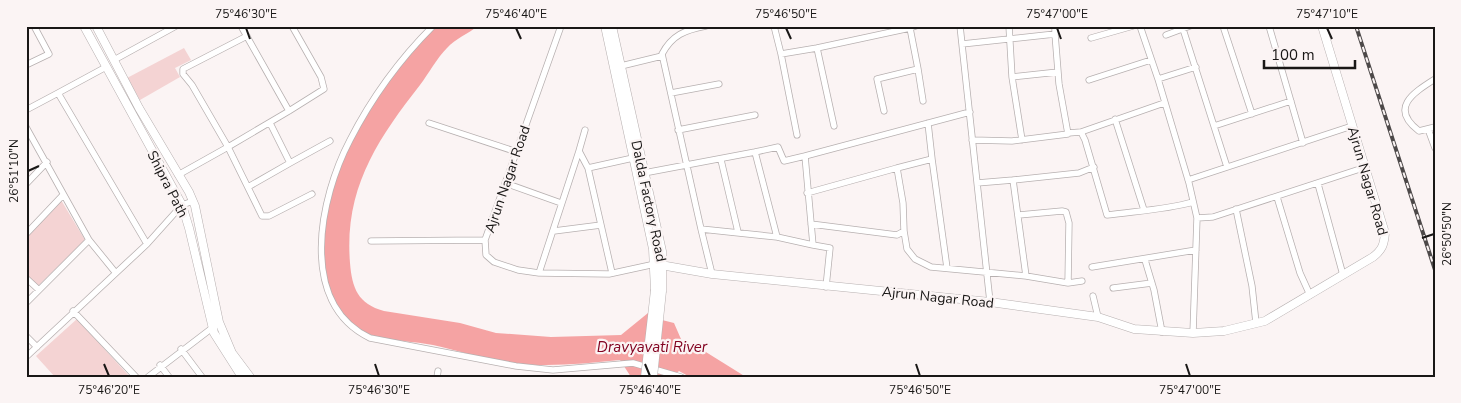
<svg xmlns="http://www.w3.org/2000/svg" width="1461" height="403" viewBox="0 0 1461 403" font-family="'Nunito Sans',sans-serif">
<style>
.green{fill:#f4d3d3}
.water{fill:#f5a3a3}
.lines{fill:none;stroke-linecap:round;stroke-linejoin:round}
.street-casing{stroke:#b7b0b0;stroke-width:7}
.secondary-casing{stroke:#b7b0b0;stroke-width:9}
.street{stroke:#fff;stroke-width:5.5}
.secondary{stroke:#fff;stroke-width:8}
.rail-casing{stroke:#4d4949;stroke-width:4}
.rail{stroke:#fbf4f4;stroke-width:2;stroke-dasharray:5.5;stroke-linecap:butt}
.secondary-bridge-casing{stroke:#b7b0b0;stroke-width:9;stroke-linecap:butt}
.secondary-bridge{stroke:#fff;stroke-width:8}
.ticks{fill:none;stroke:#191716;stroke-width:2}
.labels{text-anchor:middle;stroke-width:4.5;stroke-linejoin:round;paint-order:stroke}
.street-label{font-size:14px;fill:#191716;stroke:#fbf4f4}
.water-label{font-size:15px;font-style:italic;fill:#820321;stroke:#fbf4f4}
.neatline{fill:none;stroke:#191716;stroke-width:2}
.ticks-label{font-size:12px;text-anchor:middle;fill:#191716}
</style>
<rect width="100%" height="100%" fill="#fbf4f4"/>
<!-- green -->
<path class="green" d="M184 48 191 60 175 68 180 77 140 100 127 78Z
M61 200 85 240 38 286 26 274V237Z
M77 319 130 377H55L36 356Z"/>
<!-- water -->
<path class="water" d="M432 26H478C469 33 455 39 447 48 437 58 429 73 420 85 377 140 344 189 350 263 352 288 358 304 384 311L460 323 496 333 551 337 621 335 648 313 650 317 674 323 684 346 701 349 746 377H690L679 371 672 377H631L620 360C581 364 542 368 503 362 480 358 456 350 433 345 409 340 377 342 357 328 294 284 332 169 362 116 368 105 377 95 385 86 401 66 416 46 432 26Z"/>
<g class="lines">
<defs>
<path id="street" d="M241 26 289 111 324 89 321 77 292 26
M433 26C401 58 371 99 350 140 320 197 297 303 370 338L516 366 553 370 633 363 681 377
M561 26 485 240 486 255 494 262 518 270 539 273 609 274 655 264
M774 26 781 54 817 48
M960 26 990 302
M1009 26 1012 77 1058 72
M1140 26 1158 79 1189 183 1197 218 1193 333
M1223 26 1252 114
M1269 26 1303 143
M1183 29 1227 167
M1166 35 1190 26
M247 36 183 69V74L192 85 228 147 289 111
M1091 38 1133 26
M962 44 1055 34V26
M781 54 797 135
M114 60 176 26
M26 65 49 54 34 26
M621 66 662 56
M918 69 923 101
M1012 77 1022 140
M1158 79 1196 67
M1435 79C1413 93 1389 108 1419 131L1435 127
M1089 80 1151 60
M58 93 106 67
M671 93 719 84
M26 110 58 93 147 244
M884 111 877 79 918 69 910 28 916 26
M1115 119 1144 210
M429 123 517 152
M834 126 817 48 910 28
M1214 126 1291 101
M26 127 89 240 26 303
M1428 129 1435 148
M678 130 755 115
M1081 132 1164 103
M1068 133 1081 132 1085 140 1107 215C1136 211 1165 210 1193 202
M972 140 1012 141 1068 134 1059 84 1055 34
M579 151 585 130
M755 152 778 147 784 161 805 156 813 245 777 237
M805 156 970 112
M932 159 947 268
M721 160 738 232
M290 163 330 141
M588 168 633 158
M897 168 932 159 928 123
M644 173 755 152 777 237 701 229 662 54C672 35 685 30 706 26
M178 175 228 147 262 216H269L312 194
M1013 180 1079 173 1094 167
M1188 180 1352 126
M505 183 561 203
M977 183 1013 180 1026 276
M26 184 47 162
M1318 184 1343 275
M248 187 290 163 270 123
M807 193 897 168 903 203 904 231 897 235 811 224
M1277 197 1300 273 1310 295
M1236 209 1252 286 1256 323
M1019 215 1062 211 1066 212 1069 223 1068 283
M1197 218 1213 217 1366 167
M701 229 712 274
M554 231 601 225
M904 231 907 249 915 259 931 267 1026 276 1068 283 1082 281
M26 234 63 195
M89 240 115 272
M371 241 485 240
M813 245 830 248 826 287
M1145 260 1154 290 1162 332
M1092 267 1196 250
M539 273 579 151 588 168 612 273
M26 278 39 290
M1113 288 1152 283
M1093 296 1098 317
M73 311 136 377
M26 336 37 347
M181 349 202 377
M26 357 147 244 182 205 193 201
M160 365 169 377
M148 377 216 325
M437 377 438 371"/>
<path id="secondary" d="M84 26 182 205 189 228 214 333 242 377
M96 26 139 108 189 192 195 206 219 322 232 353 250 377
M605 26 653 249 655 290
M612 26 662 251V291
M655 264 712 274 990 302 1098 317 1134 329 1193 333 1224 331 1265 321 1373 257C1382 250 1384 245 1385 233L1322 26"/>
</defs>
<!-- street casing -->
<use href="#street" class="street-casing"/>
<!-- secondary casing -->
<use href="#secondary" class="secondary-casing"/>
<!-- street -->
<use href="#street" class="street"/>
<!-- secondary -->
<use href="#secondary" class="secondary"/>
<defs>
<path id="rail" d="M1356 26 1435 270"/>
</defs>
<!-- rail casing -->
<use href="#rail" class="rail-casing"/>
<!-- rail -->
<use href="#rail" class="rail"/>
<defs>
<path id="secondary-bridge" d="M645 377 655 290
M653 377 662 291"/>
</defs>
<!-- secondary-bridge casing -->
<use href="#secondary-bridge" class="secondary-bridge-casing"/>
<!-- secondary-bridge -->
<use href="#secondary-bridge" class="secondary-bridge"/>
</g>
<!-- ticks -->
<path class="ticks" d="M246 28 250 39M516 28 521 39M786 28 791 39M1057 28 1061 39M1327 28 1332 39M28 171 39 166M1422 238 1434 234M104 364 109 376M375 364 379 376M645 364 650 376M916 364 920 376M1186 364 1190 376"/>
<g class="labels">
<!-- street labels -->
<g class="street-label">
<text transform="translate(507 179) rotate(-71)" y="5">Ajrun Nagar Road</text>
<text transform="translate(1368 181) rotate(74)" y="5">Ajrun Nagar Road</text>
<text transform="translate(168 184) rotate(63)" y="5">Shipra Path</text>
<text transform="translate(649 201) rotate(78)" y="5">Dalda Factory Road</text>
<text transform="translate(938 297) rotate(6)" y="5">Ajrun Nagar Road</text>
</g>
<!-- water labels -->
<g class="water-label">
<text x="652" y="352">Dravyavati River</text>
</g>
</g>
<!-- border -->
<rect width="1461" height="403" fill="none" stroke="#fbf4f4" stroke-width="55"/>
<!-- scale -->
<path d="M1264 60v8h91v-8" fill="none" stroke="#191716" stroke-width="2.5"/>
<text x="1271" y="60" font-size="15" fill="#191716" stroke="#fbf4f4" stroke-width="4" paint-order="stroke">100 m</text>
<rect x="28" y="28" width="1406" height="348" class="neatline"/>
<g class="ticks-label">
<text x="246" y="18">75°46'30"E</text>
<text x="516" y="18">75°46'40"E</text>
<text x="786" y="18">75°46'50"E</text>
<text x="1057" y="18">75°47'00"E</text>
<text x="1327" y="18">75°47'10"E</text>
<text transform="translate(14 171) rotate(-90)" y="4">26°51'10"N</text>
<text transform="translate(1447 234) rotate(-90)" y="4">26°50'50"N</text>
<text x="109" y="394">75°46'20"E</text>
<text x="379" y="394">75°46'30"E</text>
<text x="650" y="394">75°46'40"E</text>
<text x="920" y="394">75°46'50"E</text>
<text x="1190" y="394">75°47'00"E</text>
</g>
</svg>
